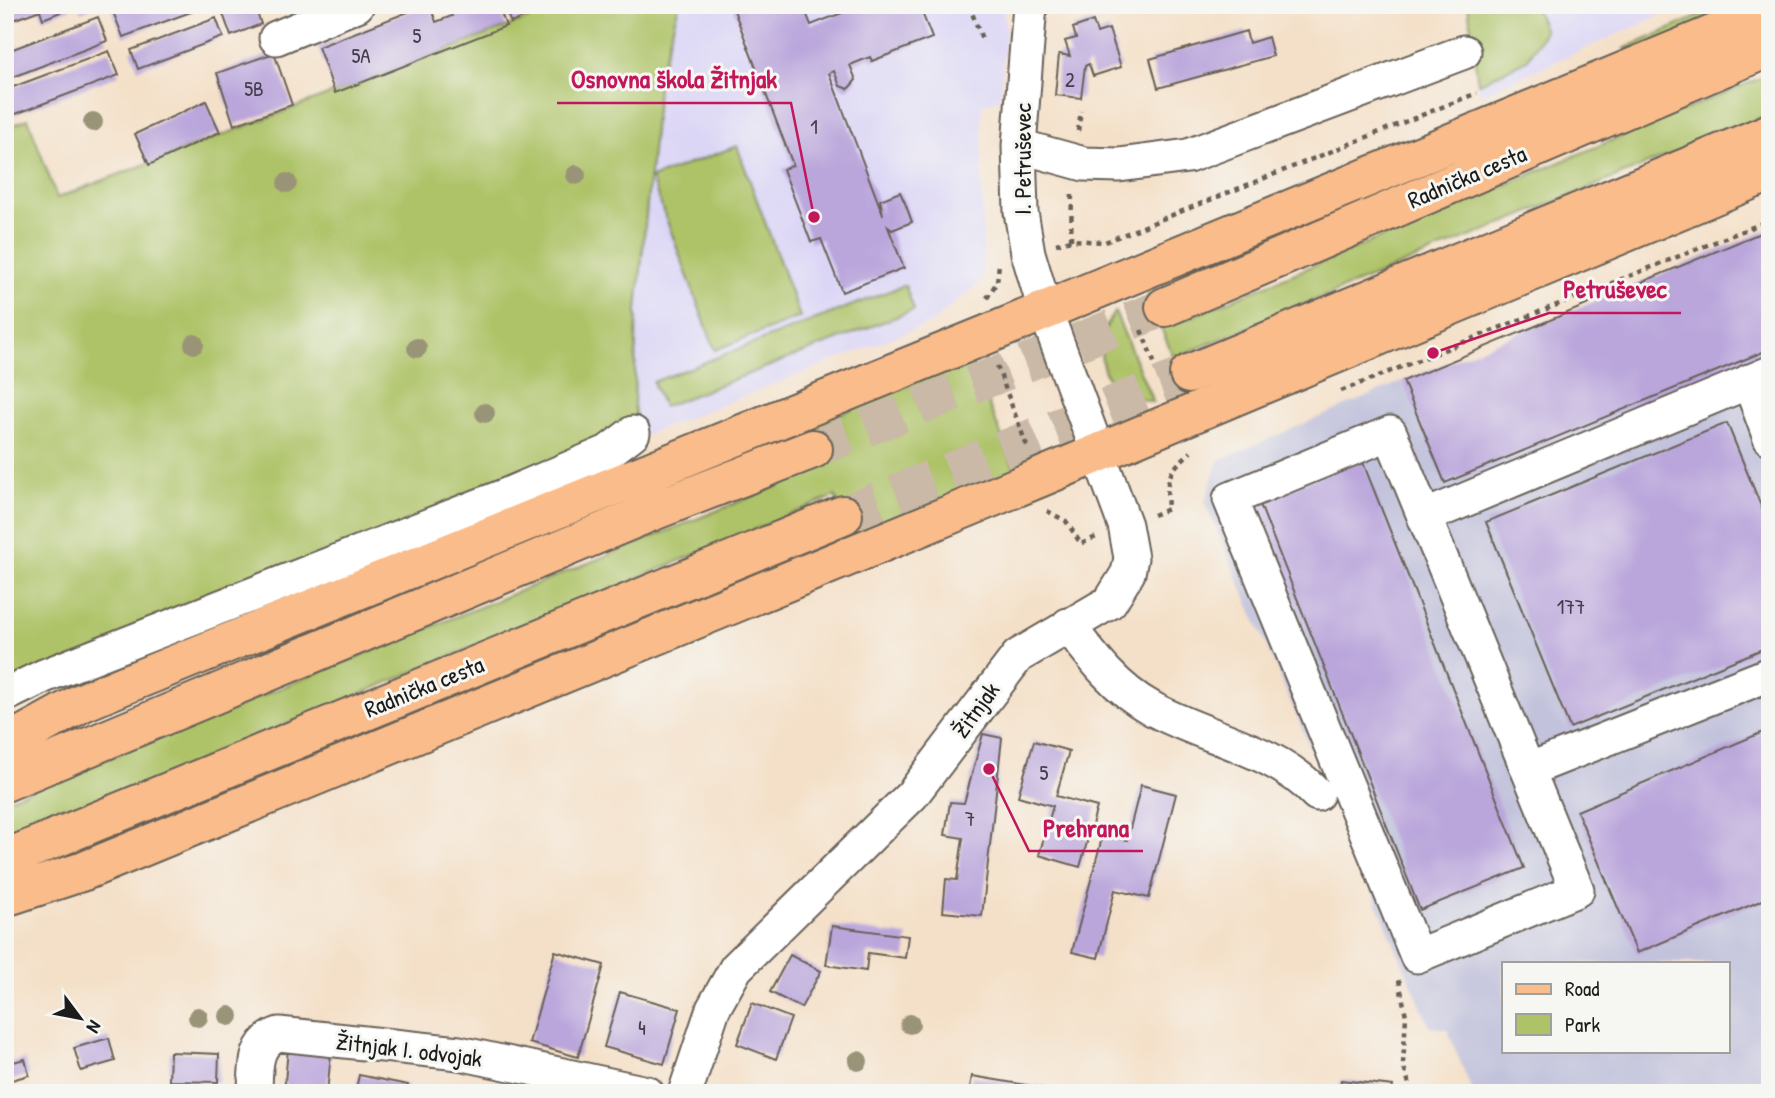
<svg xmlns="http://www.w3.org/2000/svg" width="1775" height="1098" viewBox="0 0 1775 1098" font-family="'Patrick Hand',sans-serif">
<style>
.built{fill:#dcd6f6}
.industrial{fill:#c2c2dc;fill-rule:evenodd}
.green{fill:#aec367;stroke:#657042;stroke-width:2}
.building{fill:#baa6db}
.lines{fill:none;stroke-linecap:round;stroke-linejoin:round}
.major-tunnel{stroke:#c9b9a6;stroke-width:38;stroke-dasharray:38 19;stroke-linecap:butt}
.minor-casing{stroke:#686158;stroke-width:37}
.major-casing{stroke:#686158;stroke-width:42}
.path{stroke:#686158;stroke-width:4.5;stroke-dasharray:5 5;stroke-linecap:butt}
.minor{stroke:#fff;stroke-width:33}
.major{stroke:#f9bc8a;stroke-width:38}
.tree{fill:#999478}
.labels{text-anchor:middle;stroke-width:6;stroke-linejoin:round;paint-order:stroke}
.number-label{font-size:21px;fill:#443e4c}
.street-label{font-size:24px;fill:#1c1c1c;stroke:#f6f6f2}
.leader{fill:none;stroke:#c2185b;stroke-width:2.5}
.callout-dot{fill:#c2185b;stroke:#f6f6f2;stroke-width:2.5}
.callout-label{font-size:26px;text-anchor:middle;font-weight:bold;fill:#c2185b;stroke:#f6f6f2;stroke-width:6;stroke-linejoin:round;paint-order:stroke}
</style>
<rect width="100%" height="100%" fill="#f6f6f2"/>
<filter id="ink" filterUnits="userSpaceOnUse"><feTurbulence type="fractalNoise" baseFrequency=".0143" numOctaves="2"/><feDisplacementMap in="SourceGraphic" scale="14" xChannelSelector="R" yChannelSelector="G"/><feConvolveMatrix kernelMatrix="1 2 1 2 8 2 1 2 1" color-interpolation-filters="sRGB"/></filter>
<filter id="wash" filterUnits="userSpaceOnUse"><feTurbulence type="fractalNoise" baseFrequency=".00686" numOctaves="4" result="noise"/><feDisplacementMap in="SourceGraphic" scale="28" xChannelSelector="R" yChannelSelector="G"/><feGaussianBlur stdDeviation="1.57" result="paint"/><feColorMatrix in="noise" values="0 0 0 0 0 0 0 0 0 0 0 0 0 0 0 0 0 1.4 0 .05"/><feComposite in="paint" operator="in"/></filter>
<g filter="url(#wash)">
<rect width="100%" height="100%" fill="#f4e0c8"/>
<!-- built -->
<path class="built" d="M679 5H1003L1006 29 1000 99 982 104 983 279 933 322 639 437 634 405 637 311 659 77Z
M1468 5H1684L1479 95Z"/>
<!-- industrial -->
<path class="industrial" d="M1770 229V1093H1473L1447 1029 1430 1027 1205 502 1218 461 1403 381ZM1504 963H1728V1051H1504Z"/>
<!-- green -->
<path class="green" d="M564 5H679L659 77 637 311 634 405 639 437 5 685V128L28 119 57 198Z
M1468 5H1534L1545 31 1527 60 1478 84Z
M1725 5H1753L1644 49H1624Z
M1770 74V114L1181 355 1196 393 1189 395 1145 289 1153 285 1169 326Z
M737 146 800 317 715 350 651 178Z
M905 285 914 310 663 407 653 382Z
M1115 312 1153 402C1142 399 1130 397 1121 391 1094 373 1097 333 1115 312Z
M973 365 1015 470 852 536 835 496 5 842V800L822 468 809 427 939 372Z"/>
<g id="blocks">
<!-- building -->
<path class="building" d="M5 5H78L43 19 40 10 5 23Z
M79 5H97L81 12Z
M121 5H207V6L123 37 112 9Z
M237 5H254L261 24 231 36 222 11Z
M426 5H430L436 22 452 16 448 5H498L506 26 335 93 318 47Z
M503 5H554L511 23Z
M732 5H803L811 25 842 13 839 5H919L932 38 872 61 870 57 850 65 856 80 848 89 840 86 834 71 829 73 883 215 880 200 900 192 905 203 912 222 892 230 888 227 904 268 842 292 821 239 811 242 783 169 793 165Z
M1143 5H1175V6L1145 13Z
M1182 5H1205V6L1183 11Z
M98 17 107 41 5 80V52Z
M216 18 223 37 138 69 131 50Z
M1093 21 1097 33 1109 29 1121 67 1093 76 1089 64 1085 66 1081 98 1055 95 1059 54 1070 56 1065 41 1076 38 1073 28Z
M1246 31 1249 43 1268 37 1273 56 1158 88 1150 59Z
M109 51 119 75 5 118V90Z
M274 53 292 105 234 125 217 73Z
M206 101 220 132 149 165 135 134Z
M1770 229V349L1445 483 1403 381Z
M1727 423 1770 528V646L1570 728 1486 522Z
M1362 460 1524 868 1420 910 1259 502Z
M1770 729V897L1637 953 1577 811Z
M983 734 1002 738 982 916 943 912 946 879 957 880 963 838 945 835 950 802 964 803Z
M1034 741 1069 751 1056 796 1097 807 1080 867 1039 855 1053 806 1018 796Z
M1141 785 1176 794 1149 898 1115 890 1098 958 1072 952 1103 834 1127 840Z
M832 926 908 936 905 958 868 953 866 971 826 965Z
M555 951 604 965 578 1057 529 1043Z
M790 955 821 971 801 1008 770 992Z
M620 992 680 1009 664 1064 604 1047Z
M752 1003 791 1018 776 1059 737 1044Z
M109 1038 115 1061 81 1071 74 1048Z
M288 1049 331 1053 327 1093H284Z
M170 1052 219 1054 218 1082 169 1081Z
M25 1059 29 1075 5 1082V1064Z
M359 1075 408 1085 406 1093H355Z
M972 1076 1044 1088V1093H969Z
M1341 1080 1393 1086 1392 1093H1339Z"/>
</g>
</g>
<g filter="url(#ink)">
<use href="#blocks" fill-opacity="0" stroke="#686158" stroke-width="2"/>
<g class="lines">
<!-- major-tunnel -->
<path class="major-tunnel" d="M813 449 1165 307
M843 515 1189 374"/>
<defs>
<path id="minor" d="M276 38 357 5
M1019 146 1084 164 1119 165 1188 156 1464 52
M1749 381 1770 438
M1390 433 1577 890 1417 956 1230 499Z
M1424 517 1770 373
M1068 625C1093 658 1115 688 1151 708 1205 738 1274 748 1317 794
M5 695 44 676 509 494 608 452 633 433
M1528 770 1770 674
M255 1093C256 1069 253 1043 279 1034L459 1053 647 1093
M685 1093 713 1009 736 968 912 795 1018 656 1110 602 1128 573 1131 558 1125 525 1045 310 1028 253 1021 212 1019 146 1030 5"/>
<path id="major" d="M1165 307 1770 47
M1189 374 1770 133
M5 745 81 703 124 685 986 335 1770 11
M5 782 653 511 813 449
M5 859 843 515
M5 897 84 871 1039 478 1770 172"/>
</defs>
<!-- minor casing -->
<use href="#minor" class="minor-casing"/>
<!-- major casing -->
<use href="#major" class="major-casing"/>
<!-- path -->
<path class="path" d="M969 5 982 39
M1078 131 1081 111
M1071 240 1072 191
M1056 244 1071 240 1105 242 1477 93
M987 298 997 282 999 264
M1141 330 1156 367
M997 366 1028 449
M1341 391 1770 220
M1047 511 1066 521 1081 544 1096 537
M1153 515 1168 509C1166 479 1167 472 1191 452
M1399 980 1406 1016 1403 1065 1412 1093"/>
<!-- minor -->
<use href="#minor" class="minor"/>
<!-- major -->
<use href="#major" class="major"/>
</g>
<!-- trees -->
<g class="tree">
<circle cx="93" cy="122" r="10"/>
<circle cx="576" cy="175" r="10"/>
<circle cx="287" cy="183" r="10"/>
<circle cx="194" cy="344" r="10"/>
<circle cx="417" cy="348" r="10"/>
<circle cx="485" cy="413" r="10"/>
<circle cx="229" cy="1016" r="10"/>
<circle cx="198" cy="1017" r="10"/>
<circle cx="910" cy="1024" r="10"/>
<circle cx="858" cy="1061" r="10"/>
</g>
</g>
<g class="labels">
<!-- number labels -->
<g class="number-label">
<text x="417" y="43">5</text>
<text x="361" y="63">5A</text>
<text x="1070" y="87">2</text>
<text x="254" y="96">5B</text>
<text x="814" y="134">1</text>
<text x="1571" y="614">177</text>
<text x="1044" y="780">5</text>
<text x="970" y="826">7</text>
<text x="642" y="1035">4</text>
</g>
<!-- street labels -->
<g class="street-label">
<text transform="translate(1023 159) rotate(-90)" y="8">I. Petruševec</text>
<text transform="translate(1467 177) rotate(-23)" y="8">Radnička cesta</text>
<text transform="translate(424 687) rotate(-22)" y="8">Radnička cesta</text>
<text transform="translate(976 710) rotate(-54)" y="8">Žitnjak</text>
<text transform="translate(409 1050) rotate(7)" y="8">Žitnjak I. odvojak</text>
</g>
</g>
<!-- callouts -->
<path class="leader" d="M814 217L791 103H557M1433 353L1549 313H1681M989 769L1029 851H1143"/>
<g class="callout-dot">
<circle cx="814" cy="217" r="7"/>
<circle cx="1433" cy="353" r="7"/>
<circle cx="989" cy="769" r="7"/>
</g>
<g class="callout-label">
<text x="674" y="88">Osnovna škola Žitnjak</text>
<text x="1615" y="298">Petruševec</text>
<text x="1086" y="837">Prehrana</text>
</g>
<!-- margin -->
<rect width="1775" height="1098" fill="none" stroke="#f6f6f2" stroke-width="28"/>
<!-- legend -->
<rect x="1502" y="962" width="228" height="91" fill="#f6f6f2" stroke="#9f9f9c" stroke-width="2"/>
<rect x="1516" y="984" width="35" height="10" fill="#f9bc8a" stroke="#9f9f9c" stroke-width="2"/>
<text x="1565" y="996" font-size="21" fill="#1c1c1c">Road</text>
<rect x="1516" y="1014" width="35" height="21" fill="#aec367" stroke="#9f9f9c" stroke-width="2"/>
<text x="1565" y="1032" font-size="21" fill="#1c1c1c">Park</text>
<!-- north arrow -->
<g transform="translate(80 1018) rotate(122)" stroke="#f6f6f2" stroke-width="5" paint-order="stroke">
<path d="M0-5L12 26L0 18L-12 26Z" fill="#1c1c1c"/>
<text y="-10" font-size="19" font-weight="bold" text-anchor="middle" fill="#1c1c1c">N</text>
</g>
</svg>
